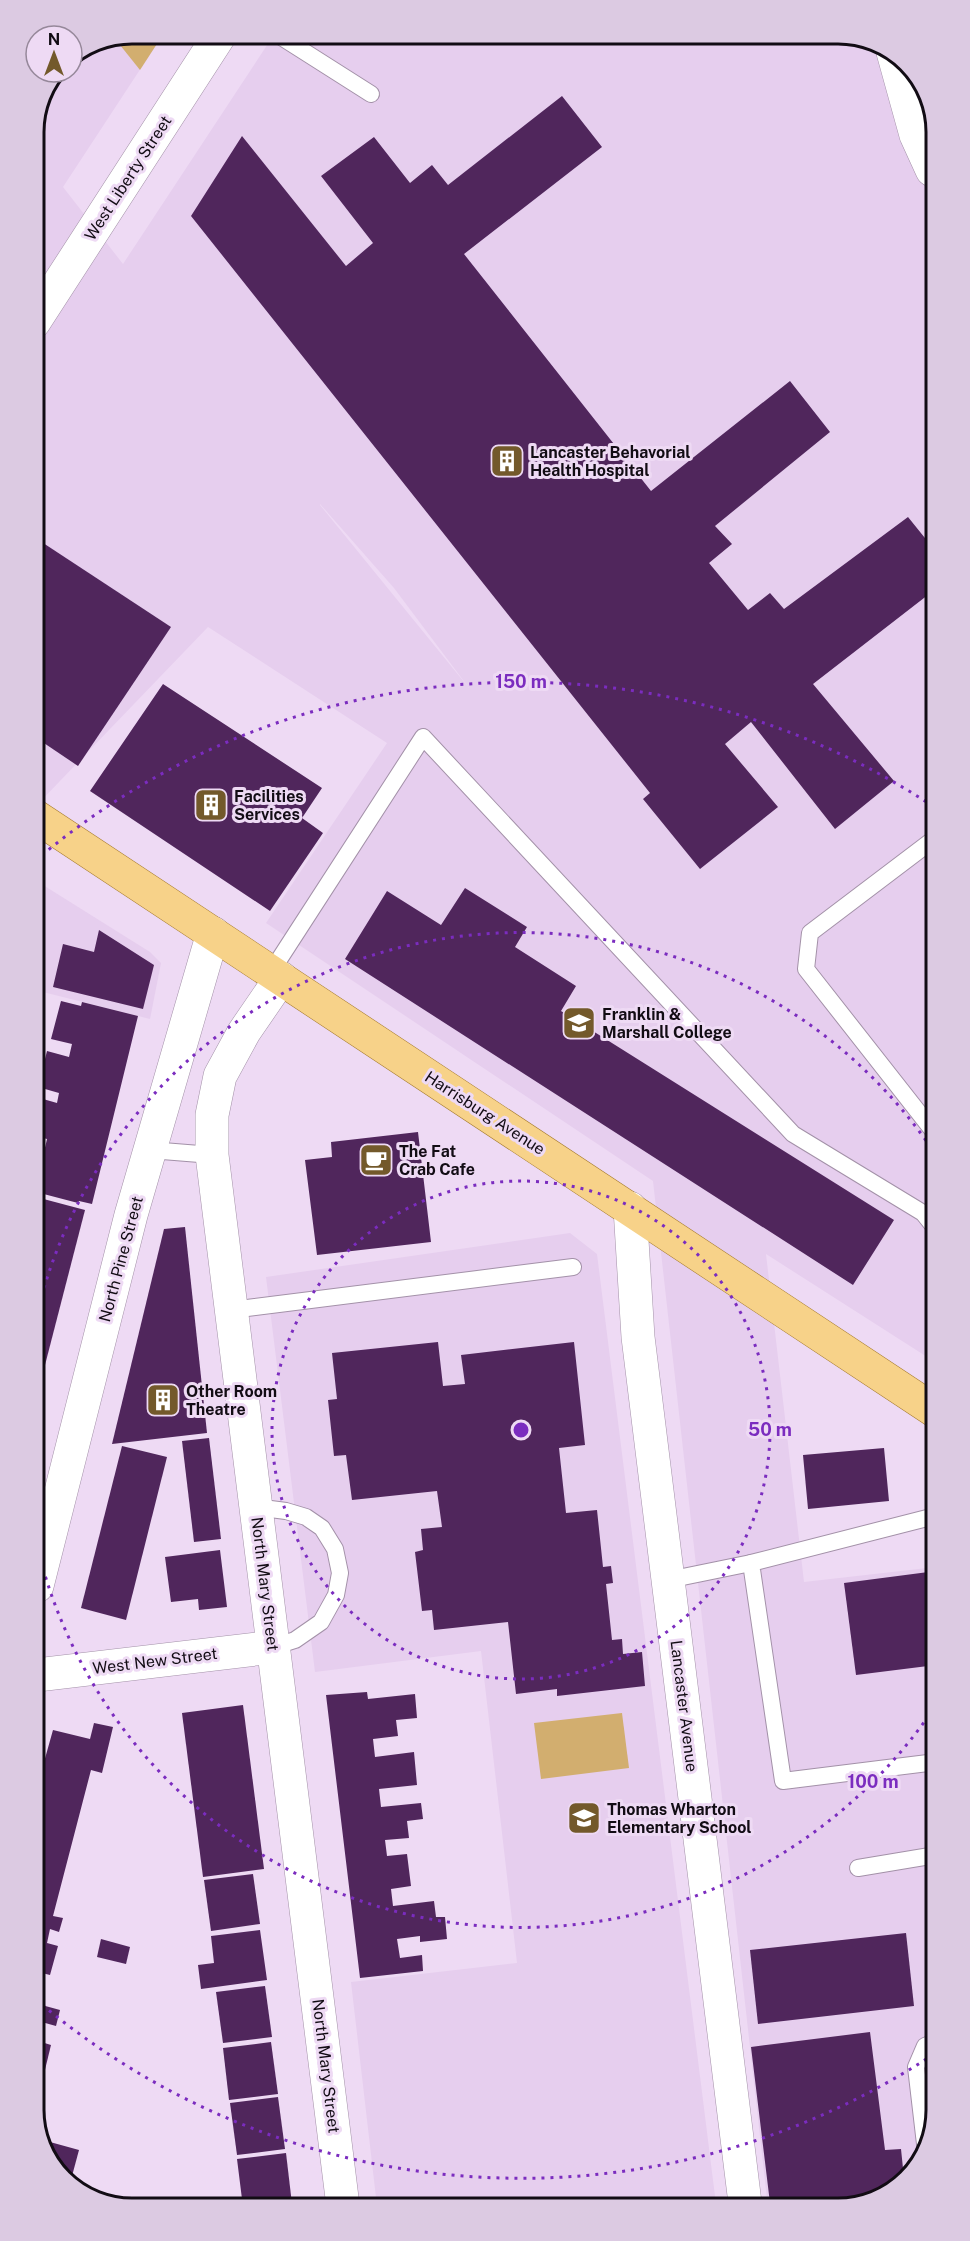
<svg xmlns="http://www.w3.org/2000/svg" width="970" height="2241" viewBox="0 0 970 2241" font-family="'Public Sans',sans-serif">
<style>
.built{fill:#e6ceee;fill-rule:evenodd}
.green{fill:#d2ae6f}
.building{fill:#50265c}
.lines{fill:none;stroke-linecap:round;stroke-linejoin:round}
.service-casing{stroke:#a391a8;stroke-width:18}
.minor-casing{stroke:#a391a8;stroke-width:34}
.secondary-casing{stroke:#a391a8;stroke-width:34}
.primary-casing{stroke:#a3792d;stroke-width:34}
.service{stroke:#fff;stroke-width:16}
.minor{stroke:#fff;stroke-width:33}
.secondary{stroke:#fff;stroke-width:33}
.primary{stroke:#f7d289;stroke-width:33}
.ring{fill:none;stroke:#7b2cbf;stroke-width:3;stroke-dasharray:3 6}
.labels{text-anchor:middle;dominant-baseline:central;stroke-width:6;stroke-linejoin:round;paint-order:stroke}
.street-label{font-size:16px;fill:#120c14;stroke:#eedaf4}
.poi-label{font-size:16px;font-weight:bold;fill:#120c14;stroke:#eedaf4;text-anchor:start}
.rim{fill:none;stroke:#120c14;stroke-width:3}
.centre{fill:#7b2cbf;stroke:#eedaf4;stroke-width:3}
.ring-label{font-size:18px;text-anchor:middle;font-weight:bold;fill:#7b2cbf;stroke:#eedaf4;stroke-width:6;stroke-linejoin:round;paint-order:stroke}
</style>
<rect width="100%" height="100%" fill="#eedaf4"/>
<g class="built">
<path d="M132,33H164L63,187L123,264L275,33H845L899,54L932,100L935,1362L766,1254L804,1582L936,1567V1906L929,1908L937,1974V2110L917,2169L870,2203L733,2204L767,2199L653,1181L266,923L387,743L208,627L35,807L33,126L58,72H72V58ZM320,504L394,588L469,688L320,505Z"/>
<polygon points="35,880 150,952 161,963 150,1019 35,990"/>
<polygon points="570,1233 597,1254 716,2204 377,2206 351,1982 517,1963 481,1651 315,1672 266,1277"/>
</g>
<g class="green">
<polygon points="132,33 164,33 140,70 116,40"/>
<polygon points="622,1713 629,1768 541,1779 534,1723"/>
</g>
<g class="building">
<polygon points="562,96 602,147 464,254 651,491 790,381 830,432 715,526 732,544 709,563 748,610 770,593 784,609 908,517 933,548 933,591 813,684 894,781 835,829 751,722 725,744 778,807 700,869 643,799 650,793 191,216 242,136 346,266 373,243 321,176 374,137 410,183 432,165 448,185"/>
<polygon points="34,537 171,627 78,766 35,737"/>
<polygon points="163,684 322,788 302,818 323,833 270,911 90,791"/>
<polygon points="465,888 527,927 515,947 576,986 561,1011 894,1220 853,1285 345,959 387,891 441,925"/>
<polygon points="99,930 154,965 143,1009 53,987 63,944 94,952"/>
<polygon points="61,1001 81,1006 82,1002 138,1016 92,1204 79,1201 78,1203 36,1192 36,1150 44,1152 47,1139 36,1136 36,1097 57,1103 59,1093 38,1087 47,1051 69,1057 72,1044 51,1039"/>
<polygon points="418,1132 431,1242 317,1255 305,1160 332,1157 331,1142"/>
<polygon points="36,1197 85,1210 37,1396 36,1395"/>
<polygon points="185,1227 207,1433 112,1444 164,1229"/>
<polygon points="438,1342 443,1386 465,1384 461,1355 574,1342 585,1445 559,1448 566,1513 597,1510 603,1567 611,1566 613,1583 606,1584 612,1640 622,1639 623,1654 642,1652 645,1686 557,1696 557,1689 516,1694 508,1622 434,1630 432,1610 422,1611 415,1552 423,1550 421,1529 442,1527 437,1491 352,1500 346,1455 334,1456 328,1400 337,1399 332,1353"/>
<polygon points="209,1438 221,1539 194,1542 182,1441"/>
<polygon points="122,1446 167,1457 126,1620 81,1608"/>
<polygon points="884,1448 889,1501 808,1509 803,1455"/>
<polygon points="220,1550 227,1607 199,1610 198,1599 171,1602 165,1557"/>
<polygon points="936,1571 936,1665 856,1675 844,1583"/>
<polygon points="367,1692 368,1699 415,1694 417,1718 396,1720 398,1736 373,1739 375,1757 414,1752 417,1785 379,1789 381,1807 421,1803 423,1819 407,1821 409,1838 385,1840 387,1856 407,1854 411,1886 391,1889 393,1906 434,1901 436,1917 445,1917 447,1939 420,1942 420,1936 397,1939 400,1958 422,1955 423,1971 360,1978 326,1695"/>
<polygon points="243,1705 264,1869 203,1877 182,1713"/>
<polygon points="94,1723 113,1727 102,1773 91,1770 53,1916 63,1918 59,1932 50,1929 47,1943 58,1946 50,1975 38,1972 37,1787 53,1730 90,1739"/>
<polygon points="253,1874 260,1924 211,1931 204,1880"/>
<polygon points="260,1930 267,1980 201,1989 198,1965 214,1963 211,1936"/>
<polygon points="906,1933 914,2006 758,2024 750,1950"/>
<polygon points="101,1939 130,1947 126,1964 97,1957"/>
<polygon points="265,1986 272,2037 223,2043 216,1992"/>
<polygon points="38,2004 60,2010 56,2026 38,2021"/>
<polygon points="870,2032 885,2150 901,2149 904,2178 870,2203 770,2203 751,2047"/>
<polygon points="38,2041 51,2045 43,2078 38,2077"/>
<polygon points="271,2042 278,2094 229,2100 223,2048"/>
<polygon points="278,2097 285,2149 237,2155 230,2103"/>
<polygon points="50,2142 79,2150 72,2176 61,2173 47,2153"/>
<polygon points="286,2153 292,2204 243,2207 237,2159"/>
</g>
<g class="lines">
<defs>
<g id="service">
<polyline points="275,33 371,94"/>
<polyline points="934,839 810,933 806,969 934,1132"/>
<polyline points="271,972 423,737 793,1134 923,1213 935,1228"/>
<polyline points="150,1150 212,1155"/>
<polyline points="231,1310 573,1267"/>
<polyline points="255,1507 286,1511 306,1517 322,1528 335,1549 340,1573 336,1595 321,1622 295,1640 273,1647"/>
<polyline points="935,1516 751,1563 783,1781 936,1762"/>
<polyline points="668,1580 751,1563"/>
<polyline points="858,1868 936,1855"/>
<polyline points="925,2144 916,2067 925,2046 937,2041"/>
</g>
<g id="minor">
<polyline points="893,52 916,135 932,170"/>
<polyline points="281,978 244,1032 220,1076 212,1115 212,1155 343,2206"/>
<polyline points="630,1208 638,1337 745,2203"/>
<polyline points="37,1586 131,1215 213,933"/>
<polyline points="37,1675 273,1647"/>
</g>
<polyline id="secondary" points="34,322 221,33"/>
<polyline id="primary" points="35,816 935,1411"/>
</defs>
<use href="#service" class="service-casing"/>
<use href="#minor" class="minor-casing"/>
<use href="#secondary" class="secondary-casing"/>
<use href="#primary" class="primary-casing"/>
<use href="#service" class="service"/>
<use href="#minor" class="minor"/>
<use href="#secondary" class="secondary"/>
<use href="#primary" class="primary"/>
</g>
<g class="ring">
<circle cx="521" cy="1430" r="249"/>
<path d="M934 1708A498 498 0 0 1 38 1550M37 1314A498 498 0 0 1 934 1152"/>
<path d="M934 2054A748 748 0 0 1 40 2003M35 861A748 748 0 0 1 928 803"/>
</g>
<defs>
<symbol id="building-square" viewBox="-11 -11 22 22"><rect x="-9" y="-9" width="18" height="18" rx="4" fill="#73592b" stroke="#eedaf4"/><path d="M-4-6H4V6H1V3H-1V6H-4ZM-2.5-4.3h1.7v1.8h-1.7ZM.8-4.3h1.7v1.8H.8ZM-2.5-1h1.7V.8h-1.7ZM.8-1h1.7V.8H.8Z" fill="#fff"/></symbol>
<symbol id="university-square" viewBox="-11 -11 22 22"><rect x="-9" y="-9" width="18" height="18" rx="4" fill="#73592b" stroke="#eedaf4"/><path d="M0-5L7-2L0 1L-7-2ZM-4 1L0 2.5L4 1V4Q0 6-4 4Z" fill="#fff"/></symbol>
<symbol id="cafe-square" viewBox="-11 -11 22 22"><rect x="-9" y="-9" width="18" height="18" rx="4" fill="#73592b" stroke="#eedaf4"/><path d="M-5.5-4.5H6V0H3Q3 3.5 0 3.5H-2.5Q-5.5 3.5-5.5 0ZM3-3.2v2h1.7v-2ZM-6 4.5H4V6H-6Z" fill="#fff"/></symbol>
<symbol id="school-square" viewBox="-11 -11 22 22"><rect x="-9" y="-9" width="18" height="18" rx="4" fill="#73592b" stroke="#eedaf4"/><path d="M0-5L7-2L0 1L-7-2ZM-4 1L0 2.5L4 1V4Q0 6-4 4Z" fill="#fff"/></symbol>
</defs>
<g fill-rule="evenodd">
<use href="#building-square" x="488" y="442" width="38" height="38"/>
<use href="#building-square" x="192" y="786" width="38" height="38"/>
<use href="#university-square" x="560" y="1004" width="38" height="38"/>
<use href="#cafe-square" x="357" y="1141" width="38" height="38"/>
<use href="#building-square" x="144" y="1381" width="38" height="38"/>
<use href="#school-square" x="565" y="1799" width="38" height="38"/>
</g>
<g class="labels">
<g class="street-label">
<text transform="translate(128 178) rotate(-57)">West Liberty Street</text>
<text transform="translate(485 1113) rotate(33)">Harrisburg Avenue</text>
<text transform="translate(121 1259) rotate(-75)">North Pine Street</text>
<text transform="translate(265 1584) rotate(83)">North Mary Street</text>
<text transform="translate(155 1661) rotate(-7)">West New Street</text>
<text transform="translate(684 1706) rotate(83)">Lancaster Avenue</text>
<text transform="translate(326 2066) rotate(83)">North Mary Street</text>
</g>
<g class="poi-label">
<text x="530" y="452">Lancaster Behavorial<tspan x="530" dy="18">Health Hospital</tspan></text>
<text x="234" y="796">Facilities<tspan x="234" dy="18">Services</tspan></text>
<text x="602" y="1014">Franklin &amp;<tspan x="602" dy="18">Marshall College</tspan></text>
<text x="399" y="1151">The Fat<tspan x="399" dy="18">Crab Cafe</tspan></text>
<text x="186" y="1391">Other Room<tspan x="186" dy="18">Theatre</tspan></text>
<text x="607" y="1809">Thomas Wharton<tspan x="607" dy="18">Elementary School</tspan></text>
</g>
</g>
<path d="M0 0H970V2241H0ZM132 44H838A88 88 0 0 1 926 132V2110A88 88 0 0 1 838 2198H132A88 88 0 0 1 44 2110V132A88 88 0 0 1 132 44Z" fill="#dccae2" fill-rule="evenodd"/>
<path class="rim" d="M132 44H838A88 88 0 0 1 926 132V2110A88 88 0 0 1 838 2198H132A88 88 0 0 1 44 2110V132A88 88 0 0 1 132 44Z"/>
<circle cx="521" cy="1430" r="9" class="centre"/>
<g class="ring-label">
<text x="521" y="688">150 m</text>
<text x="770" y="1436">50 m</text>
<text x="873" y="1788">100 m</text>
</g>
<g transform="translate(54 54)"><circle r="28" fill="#eedaf4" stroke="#96889a" stroke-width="1.5"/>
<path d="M0-4.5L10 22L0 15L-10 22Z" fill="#73592b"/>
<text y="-9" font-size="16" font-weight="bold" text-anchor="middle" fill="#120c14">N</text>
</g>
</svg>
